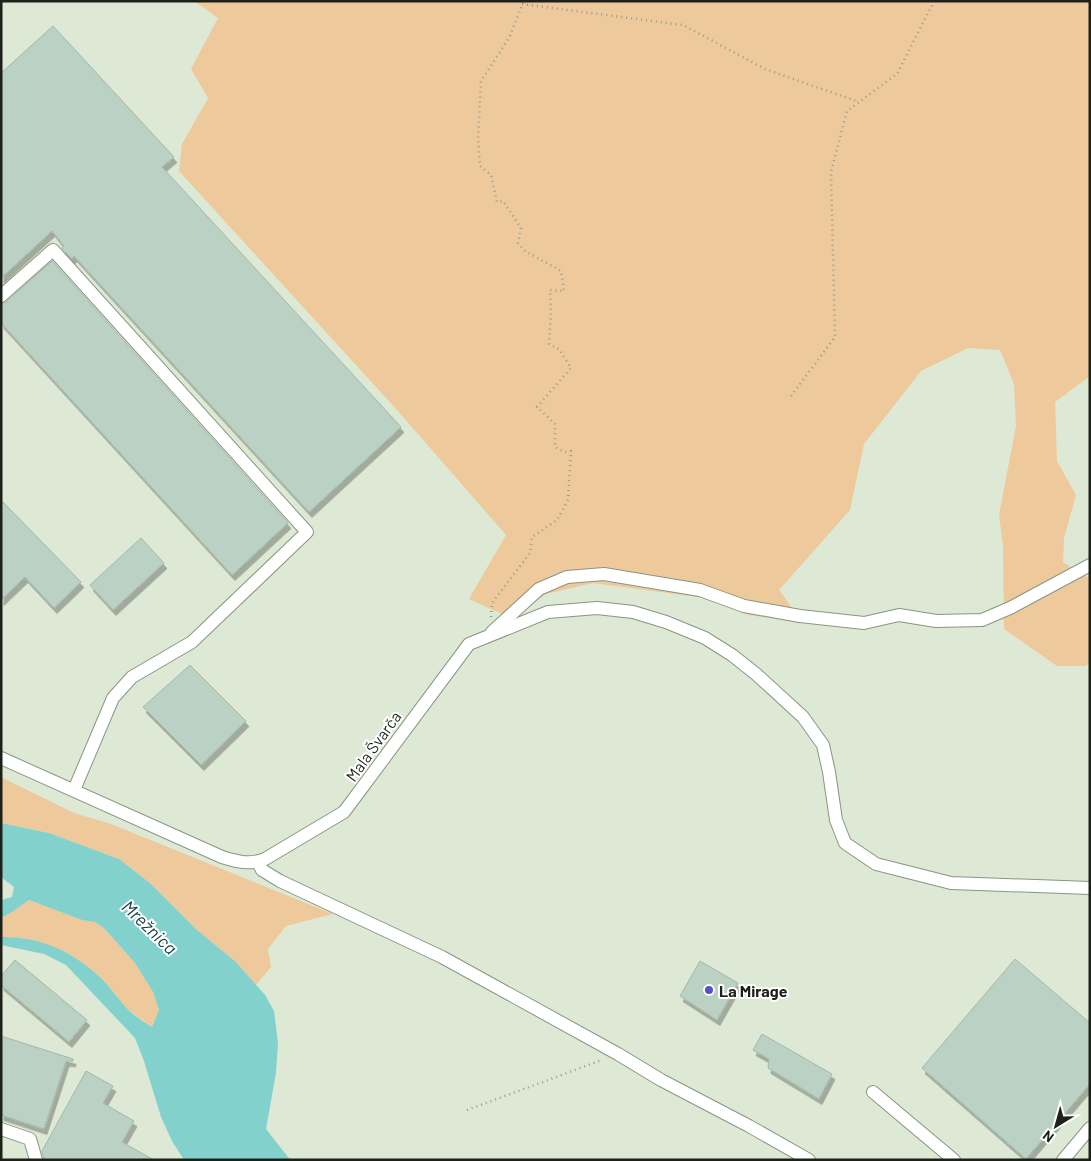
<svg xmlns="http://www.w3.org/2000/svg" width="1091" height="1161" viewBox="0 0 1091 1161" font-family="Barlow,sans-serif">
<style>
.green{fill:#eec99c}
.water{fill:#82d1cd}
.building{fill:#bad1c4;stroke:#a2b8ac;filter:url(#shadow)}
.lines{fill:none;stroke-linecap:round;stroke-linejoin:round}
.minor-casing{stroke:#8a9582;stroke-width:14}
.path{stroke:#959e8e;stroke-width:2.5;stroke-dasharray:1 4;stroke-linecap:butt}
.minor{stroke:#fff;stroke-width:12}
.poi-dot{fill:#5950c8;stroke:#fff;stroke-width:2}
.labels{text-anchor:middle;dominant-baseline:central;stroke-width:4;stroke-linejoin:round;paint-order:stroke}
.street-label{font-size:16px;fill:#1d211a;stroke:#fff}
.poi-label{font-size:16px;font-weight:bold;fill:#1d211a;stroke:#fff;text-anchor:start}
.water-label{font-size:18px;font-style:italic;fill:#1b4140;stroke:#fff}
</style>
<defs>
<filter id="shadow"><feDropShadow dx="3" dy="5.5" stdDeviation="0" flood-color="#0004"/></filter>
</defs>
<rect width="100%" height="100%" fill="#dde9d4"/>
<g class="green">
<polygon points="194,1 1090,1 1090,376 1055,402 1057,461 1076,495 1064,538 1063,562 1090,579 1090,662 1086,666 1057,666 1004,629 1003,546 999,515 1016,426 1014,384 1000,350 968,348 921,371 864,444 850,510 779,590 803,623 749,615 705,598 593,583 546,594 513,619 469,599 506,535 397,410 179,171 182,144 208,98 191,69 218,18"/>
<polygon points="1,777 74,813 111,824 333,914 286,926 268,949 271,967 256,985 236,962 197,930 151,884 119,859 49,833 1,823"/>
<path d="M29,900L82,920L95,922L104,928L135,963L153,992L159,1010L152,1027C143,1020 133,1014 124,1006C116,998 110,987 102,979C74,952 41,936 1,937V918L12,912Z"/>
</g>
<path class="water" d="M1,823L49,833L119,859L151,884L197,930L236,962L265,995L274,1011L278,1042L276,1073L266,1129L288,1157L292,1160H184L172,1141L161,1117L144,1061L135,1038L66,965L44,954L1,945V937C41,936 74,952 102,979C109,986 115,995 122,1003C129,1012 142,1021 152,1027L159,1010L153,992L135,963L104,928L95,922L82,920L29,900L12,912L1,918V900L12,897L14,887L1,877Z"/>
<g class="building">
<polygon points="53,26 174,157 162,167 401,427 309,512 74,256 72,259 62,248 64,246 52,231 1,278 1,73"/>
<polygon points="52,261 288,523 232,575 1,323 1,304 6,302"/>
<polygon points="1,500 81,582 54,608 25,577 1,600"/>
<polygon points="141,538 164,563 113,610 90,585"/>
<polygon points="190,665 246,721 201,765 143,707"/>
<polygon points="1015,959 1090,1023 1090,1084 1026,1159 922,1068"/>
<polygon points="15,960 87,1020 69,1042 1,985 1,976"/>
<polygon points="700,961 738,983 717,1020 680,996"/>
<polygon points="762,1034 832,1074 819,1099 768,1068 769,1059 753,1050"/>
<polygon points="1,1036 73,1059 73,1061 66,1061 44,1129 1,1115"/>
<polygon points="86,1071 113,1086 103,1103 134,1121 122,1142 154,1160 44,1160 42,1151"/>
</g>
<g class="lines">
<defs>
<g id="minor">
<polyline points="1,296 53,250 307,532 192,642 132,677 113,698 74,790"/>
<polyline points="492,632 539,589 567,577 604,574 700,590 744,606 800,616 864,623 899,615 936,621 982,620 1010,608 1090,565"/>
<path d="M1,758L222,857C238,862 250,865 265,859L344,812L469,644L548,612L597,608L633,612L666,622L705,638L732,655L756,674L803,717L823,745L829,772L836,820L845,843L876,864L951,883L1090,888"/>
<polyline points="258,862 262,870 280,881 442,957 618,1054 661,1080 749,1126 809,1160"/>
<polyline points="873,1092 954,1160"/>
<polyline points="1,1129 30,1139 36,1160"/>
<polyline points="1063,1160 1090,1128"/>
</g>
</defs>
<use href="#minor" class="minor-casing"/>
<g class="path">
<polyline points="522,4 683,25 765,69 859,102"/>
<polyline points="791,396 835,337 831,172 847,111 897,74 934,1"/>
<polyline points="491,617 492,603 530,553 532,537 557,520 568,500 571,451 565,452 555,447 555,424 537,407 571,368 559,349 549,344 551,312 550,290 564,291 561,271 525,251 518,243 521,228 503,201 497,202 491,175 480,166 478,138 481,81 509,38 524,1"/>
<polyline points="467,1110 602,1060"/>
</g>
<use href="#minor" class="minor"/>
</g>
<circle class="poi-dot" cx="709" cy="990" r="5"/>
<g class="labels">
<g class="street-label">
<text transform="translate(373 746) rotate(-54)">Mala Švarča</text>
</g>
<g class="poi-label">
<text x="719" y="990">La Mirage</text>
</g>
<g class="water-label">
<text transform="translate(150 927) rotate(44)">Mrežnica</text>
</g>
</g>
<rect width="1091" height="1161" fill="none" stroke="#1d211a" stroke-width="5"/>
<g transform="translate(1056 1126) rotate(217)" stroke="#ffffff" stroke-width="4" paint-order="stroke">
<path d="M0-4L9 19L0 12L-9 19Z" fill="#1d211a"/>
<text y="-8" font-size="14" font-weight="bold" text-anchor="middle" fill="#1d211a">N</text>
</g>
</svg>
